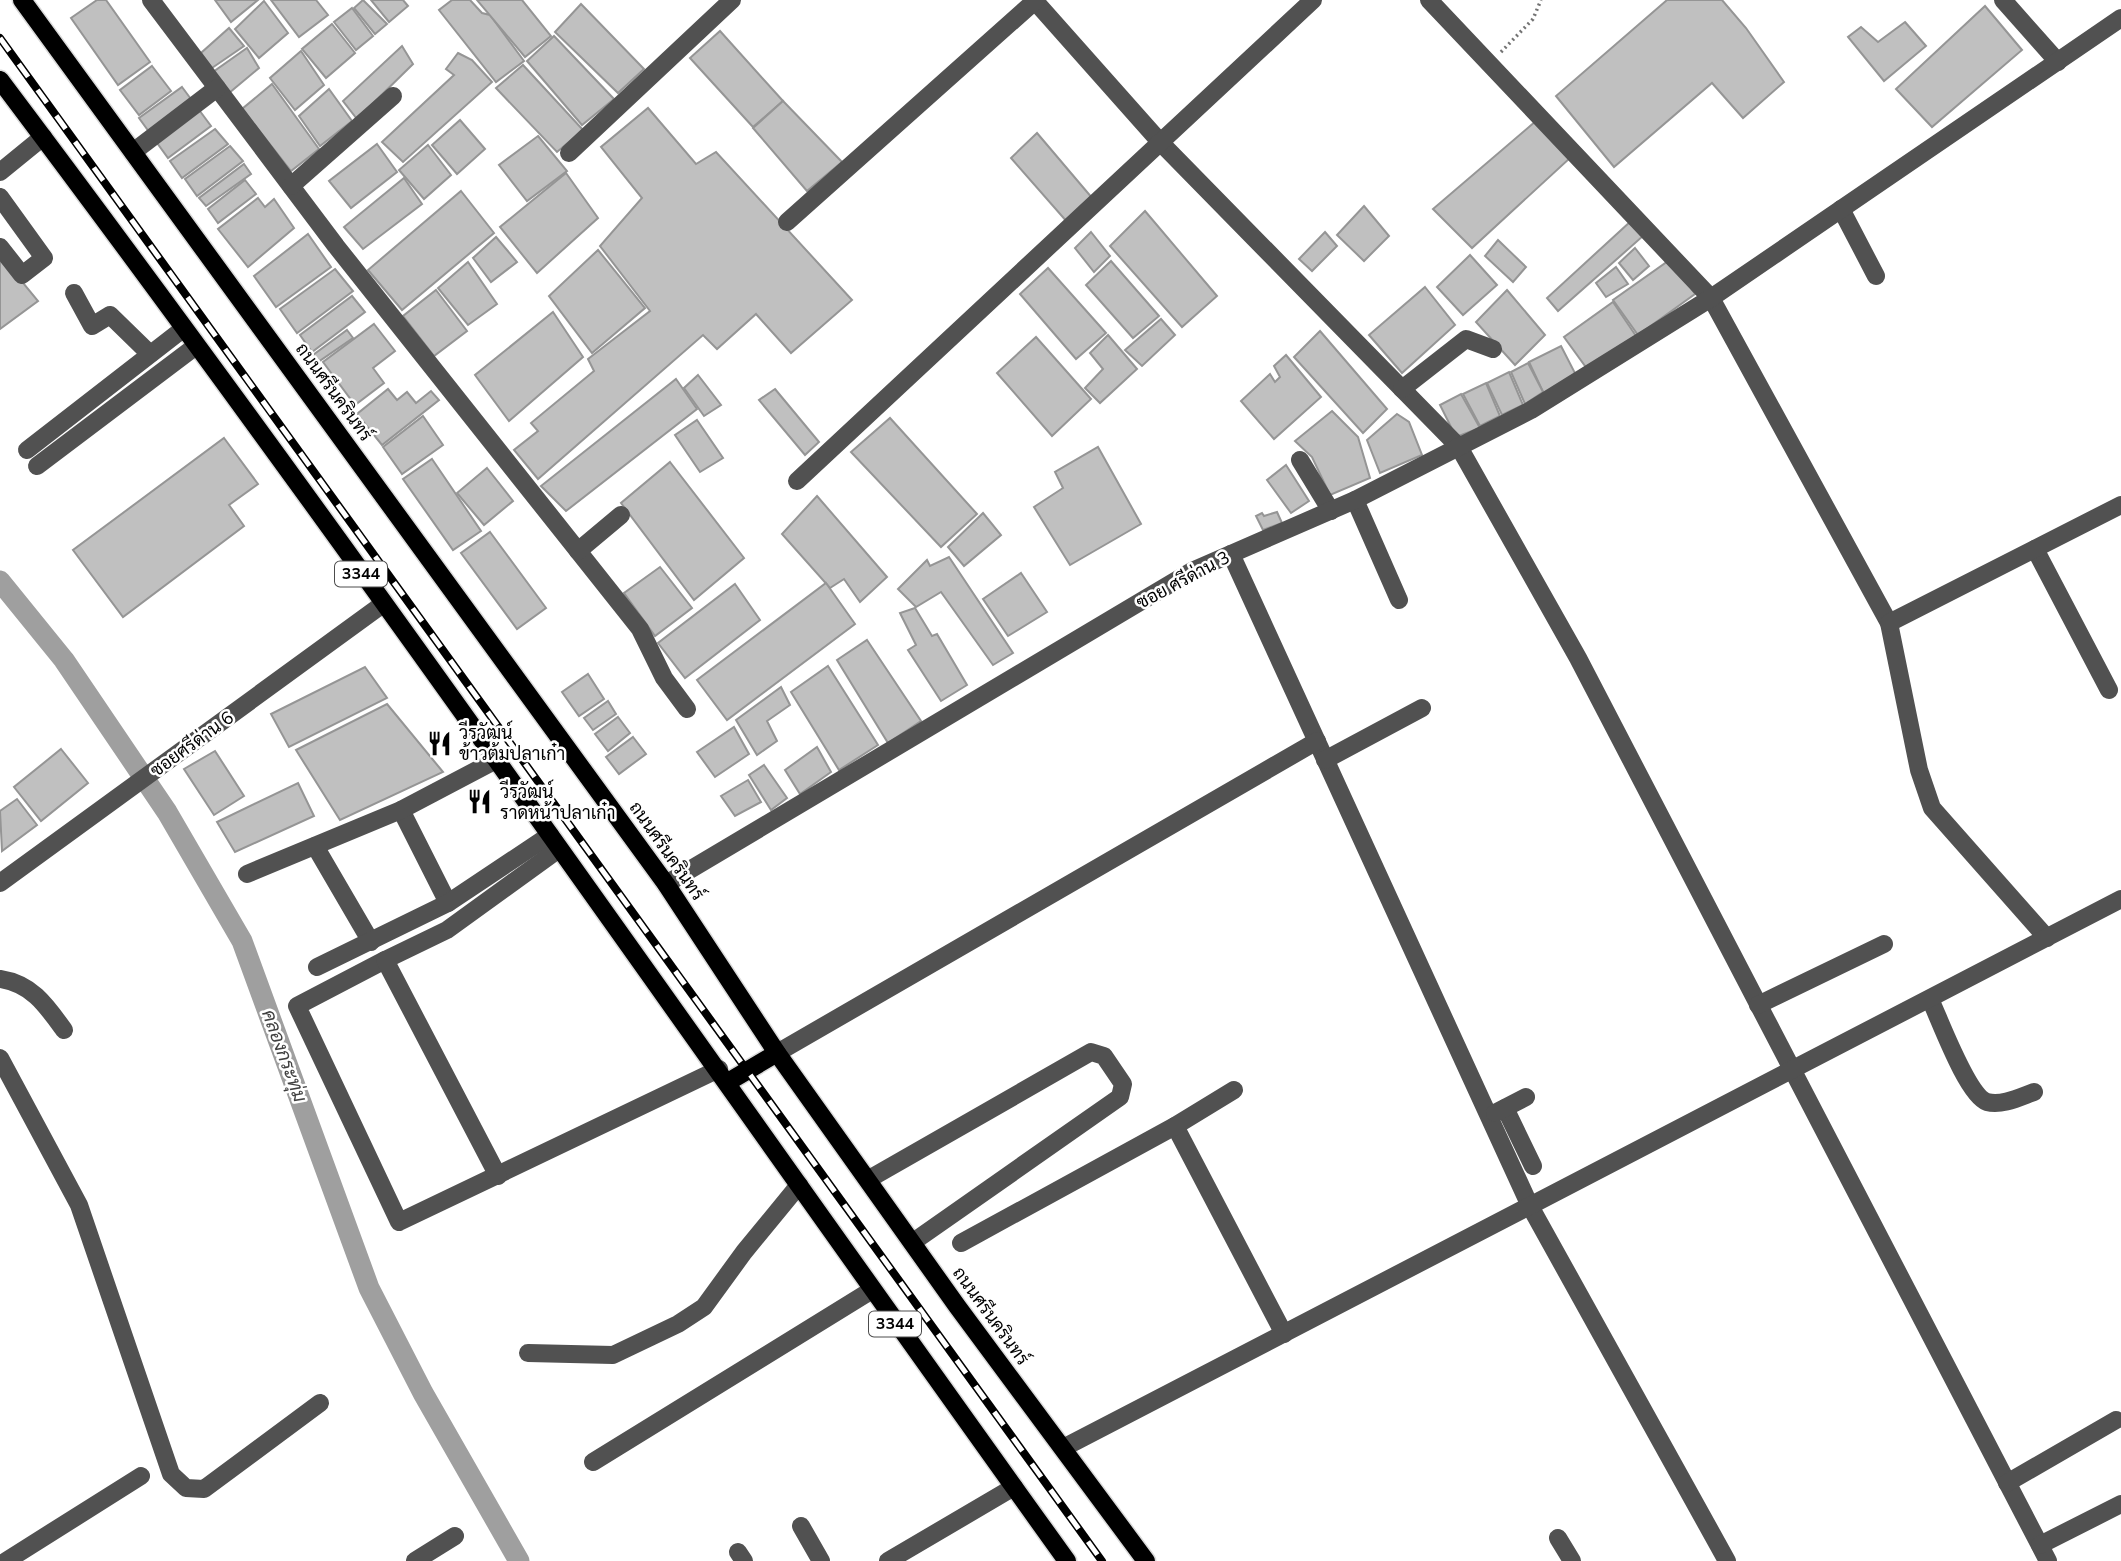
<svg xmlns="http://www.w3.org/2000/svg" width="2121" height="1561" viewBox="0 0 2121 1561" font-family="'Nunito Sans',Sarabun,sans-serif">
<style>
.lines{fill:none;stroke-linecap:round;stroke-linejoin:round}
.canal{stroke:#9f9f9f;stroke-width:21}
.building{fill:#c0c0c0;stroke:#959595;stroke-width:2}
.major-casing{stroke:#dbdbdb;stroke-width:21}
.path{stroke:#737373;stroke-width:3.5;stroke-dasharray:2 3.5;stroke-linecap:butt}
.minor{stroke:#515151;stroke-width:18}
.major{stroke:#000;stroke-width:18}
.rail-casing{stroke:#000;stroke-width:8}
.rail{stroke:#fff;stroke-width:5;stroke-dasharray:16;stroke-linecap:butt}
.labels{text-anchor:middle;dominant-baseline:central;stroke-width:5;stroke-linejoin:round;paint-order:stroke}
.shield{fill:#fff;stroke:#4c4c4c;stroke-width:2}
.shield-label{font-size:16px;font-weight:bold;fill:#000}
.street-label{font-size:18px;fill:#000;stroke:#fff}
.poi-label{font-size:18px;fill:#000;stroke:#fff;text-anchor:start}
.water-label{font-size:19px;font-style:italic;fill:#404040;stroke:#fff}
</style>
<rect width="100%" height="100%" fill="#fff"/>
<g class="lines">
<polyline class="canal" points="0,581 64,660 167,812 242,941 369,1288 423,1393 519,1561"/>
</g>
<g class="building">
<polygon points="97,0 106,0 150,62 118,85 71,18"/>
<polygon points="215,0 258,0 231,22"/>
<polygon points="271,0 316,0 328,15 299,37"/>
<polygon points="363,0 387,24 375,34 354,8"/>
<polygon points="371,0 403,0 408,6 389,22"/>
<polygon points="452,0 470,0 482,13 490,15 524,61 496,82 439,10"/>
<polygon points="477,0 522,0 551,36 525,57"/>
<polygon points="1667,0 1722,0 1746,28 1784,82 1743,118 1712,83 1614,167 1556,96"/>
<polygon points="264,1 288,33 259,58 235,29"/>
<polygon points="581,4 644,69 618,93 555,32"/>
<polygon points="1985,6 2022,50 1932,127 1896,89"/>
<polygon points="352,8 373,36 356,50 334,22"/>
<polygon points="1905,22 1926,46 1884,81 1848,37 1861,27 1878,42"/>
<polygon points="332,24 355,53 326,78 302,49"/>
<polygon points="229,28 244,46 212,68 201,53"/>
<polygon points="720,31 783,101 753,127 690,58"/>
<polygon points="554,36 614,99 582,125 527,61"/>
<polygon points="402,46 413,64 357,119 343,101"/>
<polygon points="247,48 259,68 229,93 213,72"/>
<polygon points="301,51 324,85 295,110 270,78"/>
<polygon points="458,53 472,60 492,82 403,162 382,142 454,75 446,69"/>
<polygon points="523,65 583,130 557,152 496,88"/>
<polygon points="152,66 171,91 139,115 120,90"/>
<polygon points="272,84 319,149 291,171 242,109"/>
<polygon points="182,87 211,126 168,158 139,118"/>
<polygon points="329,89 352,121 320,146 299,116"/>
<polygon points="783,101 842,162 807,191 753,128"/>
<polygon points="648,108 696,164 716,152 852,300 791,353 756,314 717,349 703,335 538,479 514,450 538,431 531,423 594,371 588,359 650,311 600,246 642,198 601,147"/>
<polygon points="460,120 485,149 457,174 432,145"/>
<polygon points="1536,121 1570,158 1472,248 1433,209"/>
<polygon points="215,129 228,144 182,178 170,161"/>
<polygon points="1037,133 1093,199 1068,223 1011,158"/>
<polygon points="538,136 567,171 527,201 499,165"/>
<polygon points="377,144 397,172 351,208 329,181"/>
<polygon points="428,145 451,175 424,199 399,170"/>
<polygon points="230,146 243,161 197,196 185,179"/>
<polygon points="244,164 251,174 206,206 199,198"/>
<polygon points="566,173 598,218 537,273 500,227"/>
<polygon points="404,178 422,204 363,249 344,227"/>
<polygon points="245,180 256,194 218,223 208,209"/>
<polygon points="461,191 494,233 402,310 368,270"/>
<polygon points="258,198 265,207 274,199 294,228 248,267 218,229"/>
<polygon points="1364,206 1389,236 1364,261 1337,235"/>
<polygon points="1145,211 1217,296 1182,327 1110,246"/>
<polygon points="1631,221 1643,236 1558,311 1547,298"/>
<polygon points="1091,232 1110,256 1094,272 1075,248"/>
<polygon points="1325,232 1337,246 1312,271 1299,259"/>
<polygon points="308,234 331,267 276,307 254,276"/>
<polygon points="496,237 517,262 491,282 473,258"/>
<polygon points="1498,240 1526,267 1513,282 1485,256"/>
<polygon points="1635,248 1649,266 1633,280 1619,263"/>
<polygon points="598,250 645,308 592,353 549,296"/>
<polygon points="0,255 38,301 0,329"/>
<polygon points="1470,255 1497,285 1463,315 1437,287"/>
<polygon points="1671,259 1695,294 1638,335 1613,300"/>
<polygon points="1111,261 1159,316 1133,338 1086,285"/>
<polygon points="468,262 497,304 468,325 438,288"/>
<polygon points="1616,267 1628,284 1606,297 1596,283"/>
<polygon points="1048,268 1106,333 1076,359 1020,294"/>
<polygon points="335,269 353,291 297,333 280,309"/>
<polygon points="1425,287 1455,325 1402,373 1369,335"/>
<polygon points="436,290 467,331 434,356 403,316"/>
<polygon points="1507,290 1545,335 1515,365 1476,322"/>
<polygon points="352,296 365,312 312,352 300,335"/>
<polygon points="1613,302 1636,336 1588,370 1564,337"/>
<polygon points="553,312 583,357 509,421 475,375"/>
<polygon points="1161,319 1175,335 1142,366 1125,350"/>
<polygon points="374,324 395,351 373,368 384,383 355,405 323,362"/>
<polygon points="347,330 353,338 318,362 313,355"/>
<polygon points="1320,331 1387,409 1363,433 1294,357"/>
<polygon points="1108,335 1137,369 1100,403 1085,388 1103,369 1090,353"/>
<polygon points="1036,337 1091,399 1052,436 997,373"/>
<polygon points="1561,346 1578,379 1545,396 1529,362"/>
<polygon points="1286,355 1321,397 1274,439 1241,401 1270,374 1275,382 1280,377 1274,366"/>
<polygon points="1528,363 1543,392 1525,404 1511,372"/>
<polygon points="1509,372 1523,405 1502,415 1487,383"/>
<polygon points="698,375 721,405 704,416 684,388"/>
<polygon points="676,379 697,409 566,511 541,486"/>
<polygon points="1486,383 1500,416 1480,426 1463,394"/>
<polygon points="388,389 397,400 407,392 416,403 431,391 439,400 382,445 357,414"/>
<polygon points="775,389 819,442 805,455 759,400"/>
<polygon points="1461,394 1480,428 1456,437 1440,405"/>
<polygon points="1332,411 1358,437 1370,478 1330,495 1312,457 1295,441"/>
<polygon points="1397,414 1409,422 1422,455 1380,473 1367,440"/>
<polygon points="423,416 443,445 402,474 383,447"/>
<polygon points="890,418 977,514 941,547 851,452"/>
<polygon points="697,420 723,458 700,472 675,435"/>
<polygon points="224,438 258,484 229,505 244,526 123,617 73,550"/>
<polygon points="1098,447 1141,524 1070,565 1034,507 1063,488 1055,472"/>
<polygon points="432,459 481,531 453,550 403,479"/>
<polygon points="670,462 744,558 694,600 621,503"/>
<polygon points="1286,465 1309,501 1291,513 1267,480"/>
<polygon points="487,468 513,501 484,525 457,493"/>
<polygon points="817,496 887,577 860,602 844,579 830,588 782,534"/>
<polygon points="1277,512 1282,523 1263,530 1256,516 1262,513 1264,516"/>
<polygon points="983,513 1001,535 964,566 948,547"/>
<polygon points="490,532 546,608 517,629 461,553"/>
<polygon points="949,557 1013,653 993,665 941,592 916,607 898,589 927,560 930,566"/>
<polygon points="660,567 692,608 655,636 624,593"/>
<polygon points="1021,573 1047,612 1008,636 983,599"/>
<polygon points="826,583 855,624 727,720 697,680"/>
<polygon points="735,584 760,620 685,678 658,643"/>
<polygon points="915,608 932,636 937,634 967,685 941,701 908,650 916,645 900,613"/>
<polygon points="867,640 921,721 888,743 837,660"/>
<polygon points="828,666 878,745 839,770 791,692"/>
<polygon points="365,667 387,698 289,747 271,714"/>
<polygon points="588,674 604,699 579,716 562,692"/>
<polygon points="781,687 790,705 767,721 777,741 757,755 736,720"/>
<polygon points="608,701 616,714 593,730 584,718"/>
<polygon points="387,704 443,772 340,820 296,750"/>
<polygon points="618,717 630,733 608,751 595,734"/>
<polygon points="734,727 749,754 715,777 697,752"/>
<polygon points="633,737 646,754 619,774 606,757"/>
<polygon points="817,747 831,772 800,794 785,770"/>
<polygon points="61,749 88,783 41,821 14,787"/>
<polygon points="215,751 244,796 214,815 184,769"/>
<polygon points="764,765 787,798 771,810 749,775"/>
<polygon points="748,780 761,802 735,816 721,796"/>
<polygon points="298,783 314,816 235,852 217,822"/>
<polygon points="17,799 37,825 2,851 0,811"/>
</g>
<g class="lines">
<defs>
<g id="major">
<polyline points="22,0 666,884 777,1053 957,1306 1146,1561"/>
<path d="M0,80C366,566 712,1067 1067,1561"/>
<polyline points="728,1082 777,1053"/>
</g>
</defs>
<use href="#major" class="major-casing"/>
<polyline class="path" points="1501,52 1533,19 1541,0"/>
<g class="minor">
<polyline points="151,0 336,246 640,629 664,678 687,709"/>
<polyline points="1034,0 1161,143 1459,447 1578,658 2048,1561"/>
<polyline points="1429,0 1711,298 1889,623 1919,770 1932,808 2047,938"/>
<polyline points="2003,0 2058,62"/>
<polyline points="133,152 217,88"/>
<polyline points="569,153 732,0"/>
<polyline points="0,172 43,137"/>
<polyline points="291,186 393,96"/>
<polyline points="0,197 44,258 22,275 0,247"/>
<polyline points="1841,209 1876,276"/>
<polyline points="787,222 1036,0"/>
<polyline points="74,293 92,326 110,315 150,354"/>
<polyline points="1402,389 1466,339 1493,349"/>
<polyline points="27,450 183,329"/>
<polyline points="1300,460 1331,511"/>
<polyline points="37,466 196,346"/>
<polyline points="797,481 1313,0"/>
<polyline points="1355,500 1399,600"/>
<polyline points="2035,549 2109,690"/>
<polyline points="578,551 621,515"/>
<polyline points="1231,554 1530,1206 1727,1561"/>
<polyline points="1889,623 2121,505"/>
<polyline points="1325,760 1422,708"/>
<polyline points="401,810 448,903"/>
<polyline points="315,846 371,942"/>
<polyline points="247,874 401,810 496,760"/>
<polyline points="0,883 383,604"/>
<polyline points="666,884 1192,571 1355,500 1531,410 1711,298 2121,18"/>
<polyline points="385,960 297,1006 399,1222 719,1069"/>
<polyline points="317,967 448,903 550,835"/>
<path d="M0,979C32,984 46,1005 64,1030"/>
<path d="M1930,999C1940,1020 1967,1095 1987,1102C2002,1106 2020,1097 2034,1092"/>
<polyline points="1758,1005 1884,944"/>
<polyline points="777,1053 1317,741"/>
<polyline points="0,1058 79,1205 171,1474 186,1488 204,1489 320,1403"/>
<polyline points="1505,1108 1533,1166"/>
<polyline points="1495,1113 1526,1097"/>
<polyline points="1175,1126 1284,1334"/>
<polyline points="498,1176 385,960 447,930 559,849"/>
<polyline points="869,1179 1091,1052 1104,1056 1123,1084 1120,1097 913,1242"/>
<polyline points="961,1243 1175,1126 1234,1090"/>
<polyline points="528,1353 613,1355 678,1324 704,1307 744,1252 799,1185"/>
<polyline points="1063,1448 2121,899"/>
<polyline points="593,1462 872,1290"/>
<polyline points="2007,1483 2116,1420"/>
<polyline points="801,1526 821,1561"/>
<polyline points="1558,1538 1572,1561"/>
<polyline points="2040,1545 2121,1504"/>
<polyline points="738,1552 744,1561"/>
<polyline points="6,1561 141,1476"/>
<polyline points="415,1561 455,1536"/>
<polyline points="888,1561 1014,1487"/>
</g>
<use href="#major" class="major"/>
<defs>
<polyline id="rail" points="0,38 1102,1561"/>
</defs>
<use href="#rail" class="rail-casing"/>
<use href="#rail" class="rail"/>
</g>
<defs>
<symbol id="restaurant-bare" viewBox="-9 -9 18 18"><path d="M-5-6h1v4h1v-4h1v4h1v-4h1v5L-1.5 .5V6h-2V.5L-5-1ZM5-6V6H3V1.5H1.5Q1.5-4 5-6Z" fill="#000" stroke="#fff" stroke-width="2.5" paint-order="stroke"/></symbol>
</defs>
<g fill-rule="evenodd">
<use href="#restaurant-bare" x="422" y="726" width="35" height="35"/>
<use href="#restaurant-bare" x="462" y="784" width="35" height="35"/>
</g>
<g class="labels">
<g class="shield">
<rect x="335" y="561.5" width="52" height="25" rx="5"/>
<rect x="869" y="1311.5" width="52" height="25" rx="5"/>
</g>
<g class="shield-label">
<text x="361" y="574">3344</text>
<text x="895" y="1324">3344</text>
</g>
<g class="street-label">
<text transform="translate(334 392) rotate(54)">ถนนศรีนครินทร์</text>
<text transform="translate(1183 580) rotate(-28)">ซอย ศรีด่าน 3</text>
<text transform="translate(192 744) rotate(-36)">ซอยศรีด่าน 6</text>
<text transform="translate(667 851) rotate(55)">ถนนศรีนครินทร์</text>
<text transform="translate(991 1316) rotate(54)">ถนนศรีนครินทร์</text>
</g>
<g class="poi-label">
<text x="459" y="733">วีรวัฒน์<tspan x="459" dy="21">ข้าวต้มปลาเก๋า</tspan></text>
<text x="500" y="792">วีรวัฒน์<tspan x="500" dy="21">ราดหน้าปลาเก๋า</tspan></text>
</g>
<g class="water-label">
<text transform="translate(284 1056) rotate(70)">คลองกระทุ่ม</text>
</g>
</g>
</svg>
